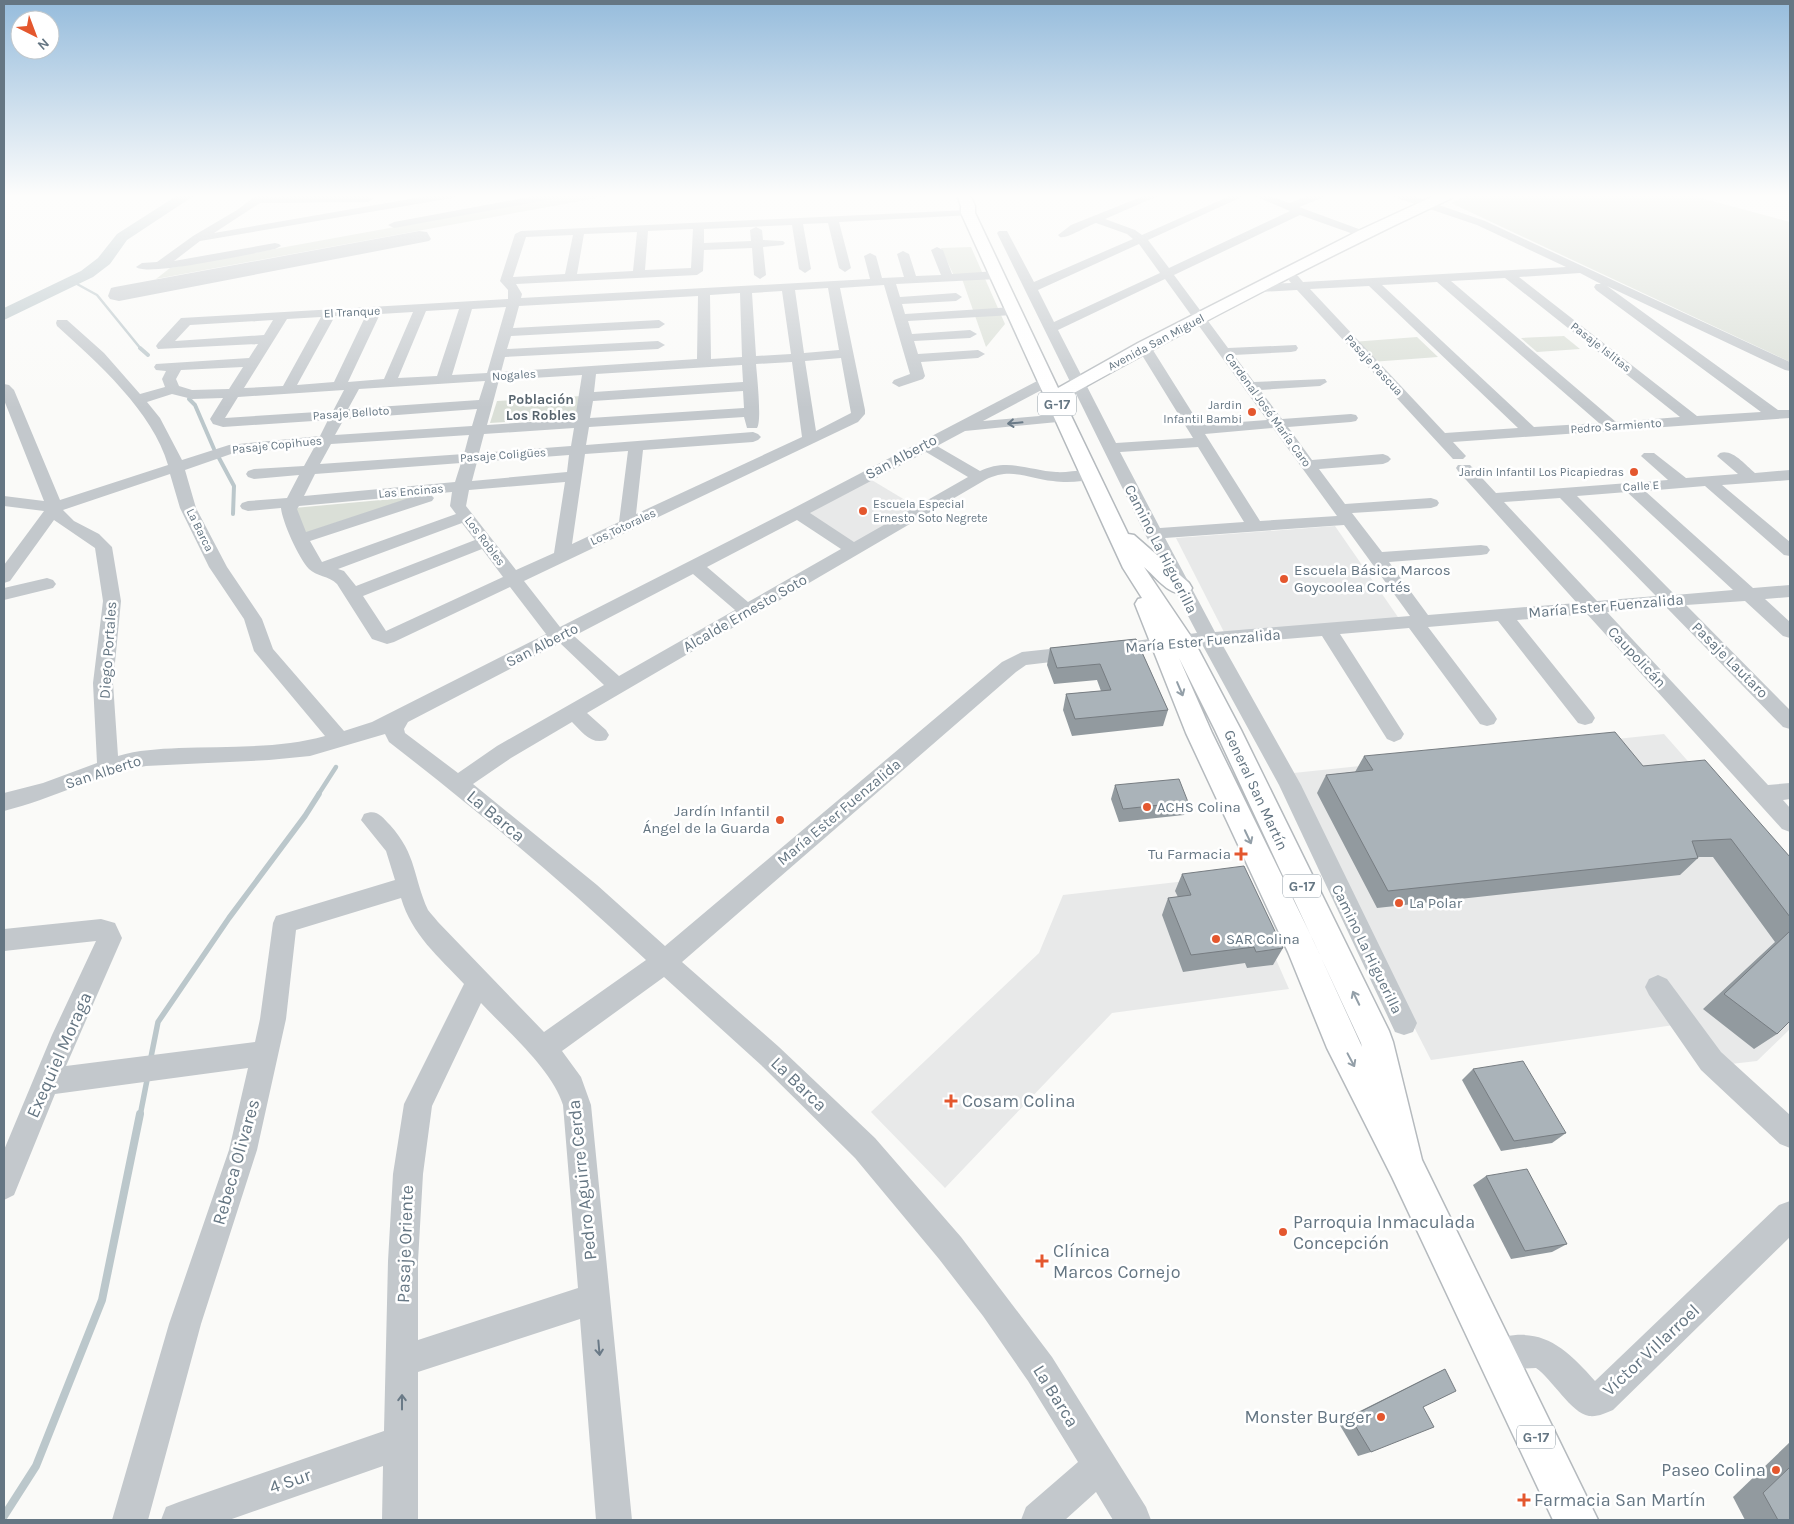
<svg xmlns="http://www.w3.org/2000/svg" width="1794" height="1524" viewBox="0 0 1794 1524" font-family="Karla,sans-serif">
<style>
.built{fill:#e8e9e9}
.green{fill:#dadfd7}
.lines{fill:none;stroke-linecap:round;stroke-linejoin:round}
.stream-far4{stroke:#bbc7cb;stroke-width:2.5}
.stream-far3{stroke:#bbc7cb;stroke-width:4}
.stream-far2{stroke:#bbc7cb;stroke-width:4.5}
.stream-far1{stroke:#bbc7cb;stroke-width:5.5}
.stream{stroke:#bbc7cb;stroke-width:8}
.river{fill:#bbc7cb;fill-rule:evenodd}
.major-casing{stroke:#b5babe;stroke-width:3}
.minor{fill:#c3c8cc;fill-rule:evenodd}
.major{fill:#fff;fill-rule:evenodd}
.wall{fill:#929a9f}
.building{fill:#aab3b9;stroke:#777d82}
.oneway{stroke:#6a7a87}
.oneway2{stroke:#939fa8}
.poi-dot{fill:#e4572e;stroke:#fff;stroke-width:2}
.labels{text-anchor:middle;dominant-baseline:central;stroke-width:5;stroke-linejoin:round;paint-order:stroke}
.far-street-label{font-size:12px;fill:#657683;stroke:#fff}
.far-poi-label{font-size:12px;fill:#657683;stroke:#fff;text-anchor:end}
.far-neighbourhood-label{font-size:14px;font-weight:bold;fill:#57646e;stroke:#fff}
.shield{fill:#fff;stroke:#939fa8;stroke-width:1}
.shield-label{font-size:14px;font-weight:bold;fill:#657683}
.street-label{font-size:15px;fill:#657683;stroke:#fff}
.poi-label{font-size:15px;fill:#657683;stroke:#fff;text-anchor:start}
.near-street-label{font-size:18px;fill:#657683;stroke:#fff}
.near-poi-label{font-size:18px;fill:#657683;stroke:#fff;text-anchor:start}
</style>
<rect width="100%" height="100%" fill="#fafaf8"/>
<g class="built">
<polygon points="870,479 920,509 854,546 805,513"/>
<polygon points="1335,526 1400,620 1225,634 1176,538"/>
<polygon points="1664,734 1790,877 1790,1029 1757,1061 1705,1067 1681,1024 1431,1060 1284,774"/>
<polygon points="1239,875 1289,989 1112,1013 945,1188 871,1112 1039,953 1063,895"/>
</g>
<g class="green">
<polygon points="570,195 613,195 156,279 170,268"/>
<polygon points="1469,195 1690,195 1790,222 1790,362 1451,203"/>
<polygon points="971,247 1005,324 986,347 961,276 954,276 941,248"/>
<polygon points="1564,336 1580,349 1537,352 1521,338"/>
<polygon points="1417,337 1438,357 1371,362 1352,342"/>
<polygon points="582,396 578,418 490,423 497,401"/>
<polygon points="414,497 305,533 294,508"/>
</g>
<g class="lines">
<polyline class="stream-far4" points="78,279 77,284 97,295 141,349"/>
<g class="stream-far3">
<polyline points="140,348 148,355"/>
<polyline points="189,399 195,405 214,449"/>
<polyline points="219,458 234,486 233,514"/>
</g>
<polyline class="stream-far2" points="318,795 336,767"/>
<g class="stream-far1">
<polyline points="151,1057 158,1022 229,918 305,816 319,794"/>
<polyline points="140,1116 147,1080"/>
</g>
<polyline class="stream" points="4,1516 36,1466 102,1300 140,1114"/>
<polygon class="river" points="178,195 195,195 127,240 110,264 93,277 4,320 4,308 81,271 98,258 117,234"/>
<defs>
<path id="major" d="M957,195H970L975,206V213L1058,388L1138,343L1358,231L1436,195H1453L1452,198C1320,260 1190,328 1063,399L1128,534L1134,535L1189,583L1192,588L1189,593C1170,598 1157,578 1144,567L1194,641L1241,730L1389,1031L1393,1042L1422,1160L1598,1520H1553L1392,1177L1327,1048L1288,952L1186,733L1135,604L1138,599L1142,598L1123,568L1105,529L961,213V206ZM1179,658L1215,730L1361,1043L1362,1047L1314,942L1212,733Z"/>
</defs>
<use href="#major" class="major-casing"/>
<g class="minor">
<path d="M257,195H269L268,197L368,196L373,199L368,202L260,203L214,233L433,195H457L452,198L200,241L174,261L275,243L279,244L281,246L275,249C255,253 146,277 136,267L142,263L157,262L193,236L237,210Z"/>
<polygon points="540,195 563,195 558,198 394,228 388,225 394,222"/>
<path d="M1146,195H1160L1105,219L1135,230L1142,235L1232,195H1246L1148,240L1169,268L1290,211L1252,195H1267L1289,203L1311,195H1323L1322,198L1299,207L1367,232L1369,234L1363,237L1359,236L1300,215L1174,275L1228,348L1296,345L1298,348L1296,351L1291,352L1234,355L1254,382L1325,379L1327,382L1320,386L1260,390L1282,419L1351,414L1356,415L1358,418L1356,421L1351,422L1288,427L1312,460L1383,454L1388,456L1391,459L1388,462L1383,464L1319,469L1345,504L1431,498L1437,500L1439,503L1437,506L1431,508L1352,513L1382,552L1481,545L1487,546L1490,550L1487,554L1481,555L1389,562L1428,615L1577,603L1458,471L1456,468L1458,465H1470L1496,493L1668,480L1641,456L1644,453H1654L1686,478L1738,474L1717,456L1720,453C1733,449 1745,465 1755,473L1790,470V480L1722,485L1790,542V556L1784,555L1705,486L1645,491L1753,588L1790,585V597L1765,599L1790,622V638L1783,636L1745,601L1686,605L1790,710V729L1783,727L1666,607L1607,612L1768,785L1790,783V799L1783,800L1790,808V832L1782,829L1587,614L1517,620L1592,713L1595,718L1592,723L1585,725L1578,723L1498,621L1428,627L1494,714L1497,719L1494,724L1487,726L1480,724L1409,628L1340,634L1404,734L1401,739L1394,742L1387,739L1322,636L1222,644L1301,785L1417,1023L1413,1032L1404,1035L1395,1032L1279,785L1203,646L1111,656L1104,655L1101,650L1104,645L1111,644L1197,633L1145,534L997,233L999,231H1007L1034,282L1133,239L1127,234L1096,223C1087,226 1067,239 1060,237L1058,235L1071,225ZM1139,244L1160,273L1054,322L1038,290ZM1165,279L1267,420L1200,425L1151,347L1144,343L1137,347L1193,438L1116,443L1058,330ZM1273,428L1337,516L1260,521L1205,434ZM1198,447L1244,522L1160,528L1120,452ZM1627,492L1733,590L1675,595L1577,496ZM1560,498L1656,596L1597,601L1504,502ZM1344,525L1410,616L1215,632L1165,538Z"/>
<path d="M1393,195H1410L1485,221L1790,362V371L1785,370L1607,286L1778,410H1790V418L1453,442L1466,456L1463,459H1453L1297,290L1260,292L1254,288L1260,284L1291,283L1288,279L1294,275L1298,276L1303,282L1566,267L1477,225L1394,197ZM1580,273L1601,284H1596L1594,287L1596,290L1761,412L1697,416L1519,277ZM1505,278L1680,417L1616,422L1451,281ZM1437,282L1599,423L1534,427L1382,285ZM1369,286L1518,428L1445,433L1310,289Z"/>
<path d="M968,210L972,211L973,213L972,215L839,222L851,268L845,272L839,268L828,223L803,224L811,269L805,273L799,269L792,225L704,229V243L751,241L750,230L756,227L762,230L763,240L783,241L785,243L783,245L763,247L766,275L760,279L754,275L752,248L704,250L703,271L697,275L516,284L522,294L521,298L870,279L864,256L870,253L876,256L882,278L904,277L897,254L903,251L909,254L916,276L941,275L931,250L937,247L943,250L952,274L997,271L1003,275L997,279L896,284L900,297L956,293L962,297L956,301L902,304L905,314L1013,307L1019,311L1013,315L908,321L912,334L970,330L977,334L970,338L914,341L918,354L978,350L985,354L978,358L921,362L925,376L923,379L899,387L892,383L894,380L910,374L884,285L840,288L865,410V414L858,422L524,581L560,627L792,509L1041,379H1051L1053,382L1051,385L983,421L1063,414L1068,415L1070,418L1068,421L965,431L937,446L980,471C1007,458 1029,470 1056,472C1069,473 1083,468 1096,472L1098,475L1096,478C1083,482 1066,483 1053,481C1026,478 1011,467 985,480L587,713L606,730L609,735L606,740C591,745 582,732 572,722L511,758L473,784L597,885L665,946L1002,662L1022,652L1078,646L1085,648L1088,653L1085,658L1026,665L1016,672L682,962L779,1047L875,1138L961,1237L1052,1357L1146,1507L1151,1520H1113L1096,1492L1065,1520H1021L1026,1507L1078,1462L1028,1381L983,1316L939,1259L855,1158L761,1065L664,977L562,1051L581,1077L591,1105L632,1520H596L580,1319L418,1372V1520H382L383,1466L229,1520H161L166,1507L179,1502L384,1431L388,1261L393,1174L404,1104L464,984C438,956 412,935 401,898L296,930L286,1019L257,1150L201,1324L148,1520H112L169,1324L229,1150L248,1068L55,1094L14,1195L4,1200V1150L52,1035L96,941L4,951V929L101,919L115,923L122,938L66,1066L255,1042L260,1019L273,923L276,916L395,880L386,851L361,820L364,814C377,809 381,816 390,825C417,855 413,877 428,910C431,914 435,918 438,922L544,1032L646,960C564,883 478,811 389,742L385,734L310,756L269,760L146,766C97,775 52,799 4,811V793L43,783L97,763L93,683L103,601L95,548L54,520L10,581L4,583V565L44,511L4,506V496L44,501L4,400V384L9,385L14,390L60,500L168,465C153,412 97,362 57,326L56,323L57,320H67L104,353L140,394L165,387L162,379L166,371L156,370L154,367L156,364L249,358L258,344L158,349L156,346L158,343L181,318L508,299V290L500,281L515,234L521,231ZM693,229L691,268L645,270L648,231ZM637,232L633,271L577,274L584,234ZM573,235L565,274L513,277L526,237ZM828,288L839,350L804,353L795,290ZM782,291L791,354L756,356L752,293ZM740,293L742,357L711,359L710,295ZM698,296L697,359L501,372L505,357L658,349L665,345L658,341L507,349L511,336L659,328L665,324L659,320L513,328L519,306ZM506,307L487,373L452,375L472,309ZM459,309L437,376L398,378L426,311ZM413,312L384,379L348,382L380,314ZM366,315L334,382L297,385L335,316ZM321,317L283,386L244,388L287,319ZM273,320L264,335L175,341L190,325ZM841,358L851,413L816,431L805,361ZM792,362L802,437L636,514L643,450L753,442L758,440L761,437L758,434L753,432L586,445L589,427L744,417L747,428H757C762,421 757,376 756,364ZM742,365L743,382L594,392L596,374ZM243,367L229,389L192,390L179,386L176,379L181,370ZM582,375L575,419L487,425L499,380ZM485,381L479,400L348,409L359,389ZM344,390L333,411L225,418L238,397ZM743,391L744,408L590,418L593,401ZM172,394L192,399L223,398L210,419L213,424L223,427L328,420L320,436L229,445L182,460L160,418L147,402ZM477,409L472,426L335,435L344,419ZM574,428L571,446L479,453L484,434ZM469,435L464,454L320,464L331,444ZM315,446L304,466L254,469L248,471L246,474L248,477L254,479L299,475L287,498L248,501L242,503L240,506L242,509L248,511L281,508C282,521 299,559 309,569C316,576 329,576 337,584L372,639L387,644L394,642L510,587L546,634L372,722L344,731L273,649L262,619L227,567L196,508L185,470L231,454ZM628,451L619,522L572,544L585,454ZM926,452L968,477L854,542L810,513ZM569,455L567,472L472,481L477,462ZM461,463L455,482L304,496L315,474ZM170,474L180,508L209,567L244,619L254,651L325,736C279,749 226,746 179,748C158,749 138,750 118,756L113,683L121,601L112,547L99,534L74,521L63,510ZM565,482L554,553L516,570L466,506L469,490ZM452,492L450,506L456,514L322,562L310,541L432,501L434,498L430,494ZM418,495L306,532L297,509L299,506ZM797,520L841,549L748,602L707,567ZM462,523L475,540L356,586L344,571L338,569ZM482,549L503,577L386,631L363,596ZM693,574L735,610L619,676L574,636ZM560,643L604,685L497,746L458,773L405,733L404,729L408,722ZM481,1003C507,1031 552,1069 563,1105L578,1288L418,1340V1261L423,1174L432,1106Z"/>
<polygon points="419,231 427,232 431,239 429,241 119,301 110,299 108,296 111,288 115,287"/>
<polygon points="47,578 53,580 56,584 53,588 4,600 4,588"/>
<polygon points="1658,975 1667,979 1721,1052 1790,1115 1790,1148 1780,1144 1701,1070 1649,995 1645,987 1649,979"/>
<path d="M1790,1201V1237L1613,1410C1606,1413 1598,1417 1589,1416C1571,1413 1552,1379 1536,1368L1497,1370L1486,1365L1481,1354L1486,1343C1536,1322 1563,1344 1595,1381L1779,1205Z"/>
</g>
<use href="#major" class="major"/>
</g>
<g class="wall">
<polygon points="1136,639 1168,710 1163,726 1072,736 1063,710 1066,694 1101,691 1097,680 1054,684 1047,665 1050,648"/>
<polygon points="1364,756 1643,766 1790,857 1790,1021 1777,1034 1754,1049 1703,1009 1775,942 1713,857 1698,857 1698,858 1680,875 1377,908 1317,793 1326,775 1355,772"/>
<polygon points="1115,785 1188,802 1184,815 1119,822 1111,799"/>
<polygon points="1182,874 1283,948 1273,965 1247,968 1245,963 1183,972 1162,915 1168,898 1178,897 1175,891"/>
<polygon points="1473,1069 1566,1133 1552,1143 1501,1151 1462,1080"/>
<polygon points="1486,1176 1567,1244 1552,1252 1511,1259 1473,1185"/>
<polygon points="1445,1369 1423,1407 1371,1452 1358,1456 1338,1422 1432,1375"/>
<polygon points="1790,1442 1790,1520 1745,1520 1733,1497"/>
</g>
<g class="building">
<polygon points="1136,639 1168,710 1075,719 1066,694 1111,690 1100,664 1057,668 1050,648"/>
<polygon points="1615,732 1643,766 1705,760 1790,857 1790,917 1731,839 1692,841 1698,858 1388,891 1326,775 1373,770 1364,756"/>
<polygon points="1179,779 1188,802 1123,809 1115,785"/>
<polygon points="1244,866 1283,948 1256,952 1254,947 1191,955 1168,898 1191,895 1182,874"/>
<polygon points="1790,931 1790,1021 1777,1034 1724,994"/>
<polygon points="1523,1061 1566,1133 1514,1141 1473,1069"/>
<polygon points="1527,1169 1567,1244 1525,1251 1486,1176"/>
<polygon points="1445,1369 1456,1391 1423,1407 1434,1427 1371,1452 1350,1417"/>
<polygon points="1790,1467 1790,1520 1778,1520 1763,1493"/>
</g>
<defs><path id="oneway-shaft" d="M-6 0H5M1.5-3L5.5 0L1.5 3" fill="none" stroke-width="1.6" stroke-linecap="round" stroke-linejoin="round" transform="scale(1.25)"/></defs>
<g class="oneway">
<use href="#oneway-shaft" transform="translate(1015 423) rotate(175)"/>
<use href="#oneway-shaft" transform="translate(599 1348) rotate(85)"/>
<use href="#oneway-shaft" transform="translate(402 1402) rotate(-90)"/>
</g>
<g class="oneway2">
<use href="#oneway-shaft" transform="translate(1180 689) rotate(67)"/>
<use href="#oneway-shaft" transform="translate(1248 837) rotate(65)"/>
<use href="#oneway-shaft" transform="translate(1356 998) rotate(-116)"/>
<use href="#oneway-shaft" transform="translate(1351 1060) rotate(62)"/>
</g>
<linearGradient id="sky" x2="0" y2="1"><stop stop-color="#96bcdc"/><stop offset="0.48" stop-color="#fdfdfc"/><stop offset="1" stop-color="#fdfdfc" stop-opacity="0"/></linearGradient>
<rect width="1794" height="408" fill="url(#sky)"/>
<g class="poi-dot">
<circle cx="1252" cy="412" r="5"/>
<circle cx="1634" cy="472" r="5"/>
<circle cx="863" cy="511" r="5"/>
<circle cx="1284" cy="579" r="5"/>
<circle cx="1147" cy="807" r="5"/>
<circle cx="780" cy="820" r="5"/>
<path d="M1238.5 846.5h5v5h5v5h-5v5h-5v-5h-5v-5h5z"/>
<circle cx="1399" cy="903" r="5"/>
<circle cx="1216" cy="939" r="5"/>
<path d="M948.5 1093.5h5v5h5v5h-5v5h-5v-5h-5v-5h5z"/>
<circle cx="1283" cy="1232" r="5"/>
<path d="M1039.5 1253.5h5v5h5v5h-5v5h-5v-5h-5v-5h5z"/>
<circle cx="1381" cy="1417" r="5"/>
<circle cx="1776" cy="1470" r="5"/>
<path d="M1521.5 1492.5h5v5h5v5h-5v5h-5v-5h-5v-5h5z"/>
</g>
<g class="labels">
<g class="far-street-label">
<text transform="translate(352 312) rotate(-3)">El Tranque</text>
<text transform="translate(1156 342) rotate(-28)">Avenida San Miguel</text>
<text transform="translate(1601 347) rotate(38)">Pasaje Islitas</text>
<text transform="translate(1374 365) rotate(47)">Pasaje Pascua</text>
<text transform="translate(514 375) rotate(-4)">Nogales</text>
<text transform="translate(1268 410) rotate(54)">Cardenal José María Caro</text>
<text transform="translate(351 413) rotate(-4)">Pasaje Belloto</text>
<text transform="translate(1616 426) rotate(-4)">Pedro Sarmiento</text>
<text transform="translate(277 445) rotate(-6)">Pasaje Copihues</text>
<text transform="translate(503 455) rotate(-4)">Pasaje Coligües</text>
<text transform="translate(1641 486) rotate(-4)">Calle E</text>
<text transform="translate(411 491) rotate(-5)">Las Encinas</text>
<text transform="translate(623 527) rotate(-25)">Los Totorales</text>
<text transform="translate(200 530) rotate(64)">La Barca</text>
<text transform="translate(485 541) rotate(53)">Los Robles</text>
</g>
<g class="far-poi-label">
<text x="1242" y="405">Jardin<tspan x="1242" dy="14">Infantil Bambi</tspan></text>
<text x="1624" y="472">Jardin Infantil Los Picapiedras</text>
<text x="873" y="504" text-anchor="start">Escuela Especial<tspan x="873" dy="14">Ernesto Soto Negrete</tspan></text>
</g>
<g class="far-neighbourhood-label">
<text x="541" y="399">Población<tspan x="541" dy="16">Los Robles</tspan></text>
</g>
<g class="shield">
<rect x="1038" y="392.5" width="38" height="23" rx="4"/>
<rect x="1283" y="874.5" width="38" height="23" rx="4"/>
<rect x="1517" y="1425.5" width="38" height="23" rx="4"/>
</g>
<g class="shield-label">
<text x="1057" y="404">G-17</text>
<text x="1302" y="886">G-17</text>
<text x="1536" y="1437">G-17</text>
</g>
<g class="street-label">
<text transform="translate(901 457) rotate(-28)">San Alberto</text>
<text transform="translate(1161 549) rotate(63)">Camino La Higuerilla</text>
<text transform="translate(1606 606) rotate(-5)">María Ester Fuenzalida</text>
<text transform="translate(745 613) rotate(-30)">Alcalde Ernesto Soto</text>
<text transform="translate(1203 641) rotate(-5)">María Ester Fuenzalida</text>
<text transform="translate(542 645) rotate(-27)">San Alberto</text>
<text transform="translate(108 650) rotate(-86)">Diego Portales</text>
<text transform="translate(1637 657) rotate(47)">Caupolicán</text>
<text transform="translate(1730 660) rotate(45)">Pasaje Lautaro</text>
<text transform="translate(103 772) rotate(-18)">San Alberto</text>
<text transform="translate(1256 790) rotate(65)">General San Martín</text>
<text transform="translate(839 812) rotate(-40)">María Ester Fuenzalida</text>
<text transform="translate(1367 949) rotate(64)">Camino La Higuerilla</text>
</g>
<g class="poi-label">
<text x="1294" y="570">Escuela Básica Marcos<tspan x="1294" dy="17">Goycoolea Cortés</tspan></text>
<text x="1157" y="807">ACHS Colina</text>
<text x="770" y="811" text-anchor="end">Jardín Infantil<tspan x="770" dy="17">Ángel de la Guarda</tspan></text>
<text x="1231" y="854" text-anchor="end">Tu Farmacia</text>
<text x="1409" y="903">La Polar</text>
<text x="1226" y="939">SAR Colina</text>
</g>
<g class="near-street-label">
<text transform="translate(496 816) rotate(40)">La Barca</text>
<text transform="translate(59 1055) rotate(-66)">Exequiel Moraga</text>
<text transform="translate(799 1084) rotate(44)">La Barca</text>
<text transform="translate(236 1162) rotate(-74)">Rebeca Olivares</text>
<text transform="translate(582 1180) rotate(-96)">Pedro Aguirre Cerda</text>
<text transform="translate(405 1244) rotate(-88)">Pasaje Oriente</text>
<text transform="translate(1651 1350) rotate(-43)">Víctor Villarroel</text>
<text transform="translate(1056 1396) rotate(58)">La Barca</text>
<text transform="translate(290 1481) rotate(-19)">4 Sur</text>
</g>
<g class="near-poi-label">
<text x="962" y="1101">Cosam Colina</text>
<text x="1293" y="1222">Parroquia Inmaculada<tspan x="1293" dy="21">Concepción</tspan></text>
<text x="1053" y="1251">Clínica<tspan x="1053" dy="21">Marcos Cornejo</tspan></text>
<text x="1371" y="1417" text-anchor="end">Monster Burger</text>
<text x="1766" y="1470" text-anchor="end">Paseo Colina</text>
<text x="1534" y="1500">Farmacia San Martín</text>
</g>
</g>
<rect width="1794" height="1524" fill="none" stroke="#657683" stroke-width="10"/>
<g transform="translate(35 35) rotate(138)"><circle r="24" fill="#ffffff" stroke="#c1c8cd"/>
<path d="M0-4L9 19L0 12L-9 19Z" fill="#e4572e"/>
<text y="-8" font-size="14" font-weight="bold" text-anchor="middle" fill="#657683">N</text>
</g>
</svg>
